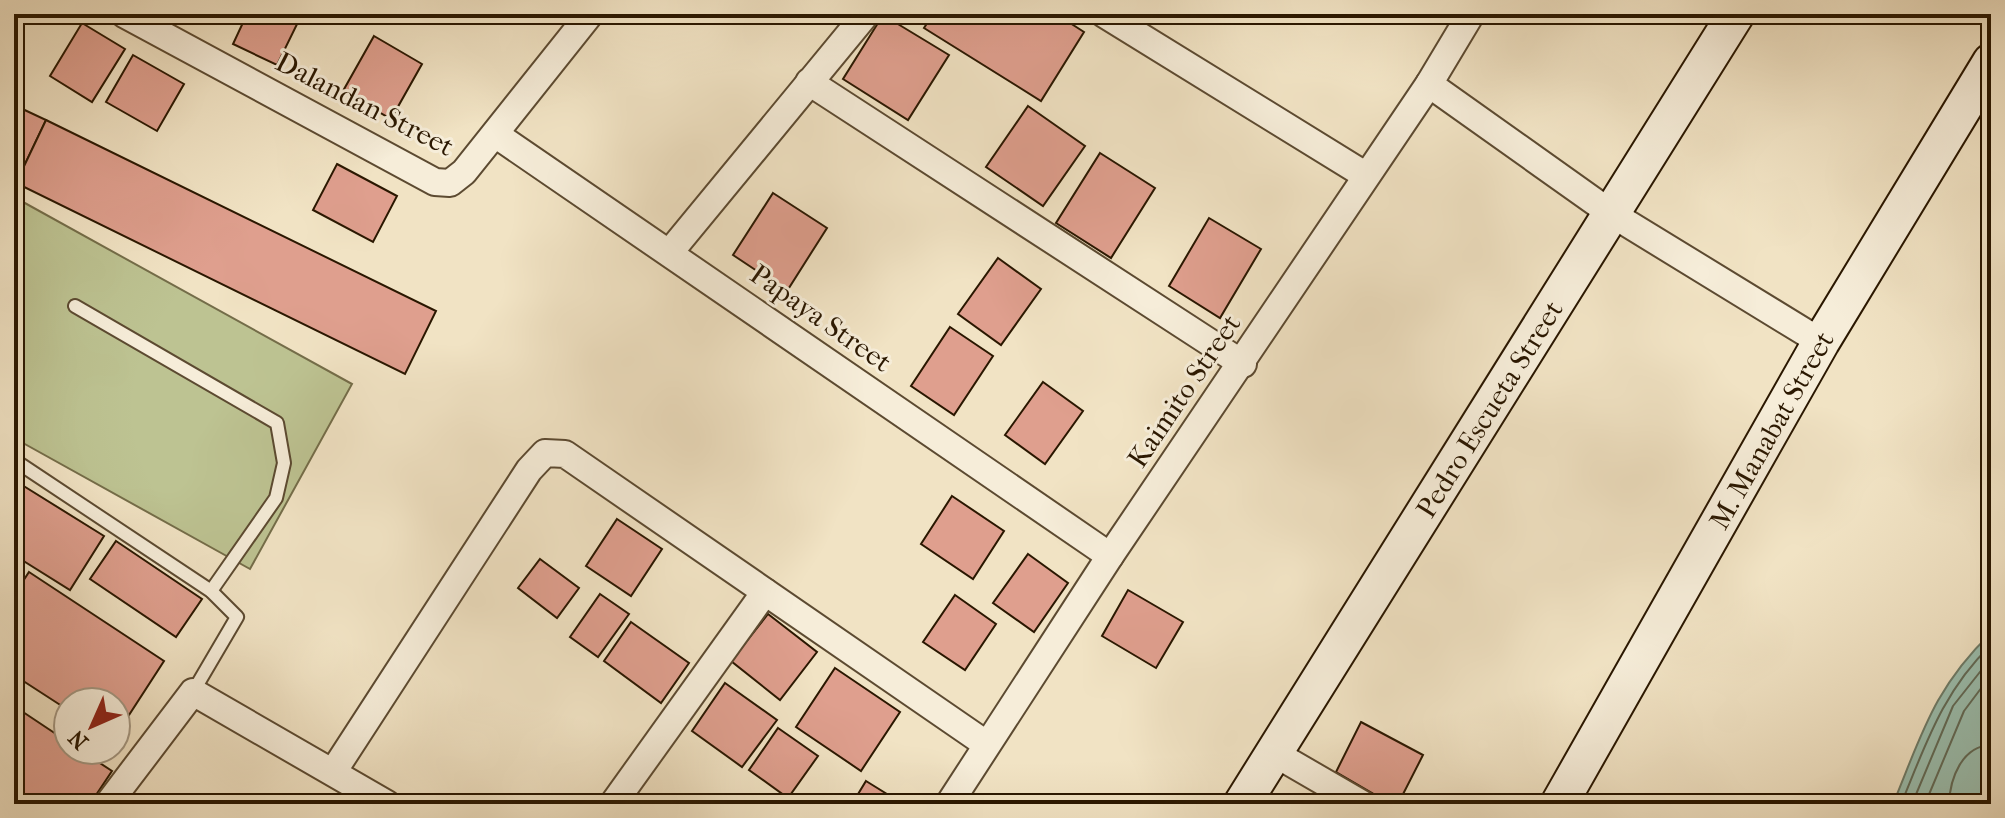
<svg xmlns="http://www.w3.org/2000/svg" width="2005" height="818" viewBox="0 0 2005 818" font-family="'IM FELL French Canon',serif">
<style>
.grass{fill:#bdc392;stroke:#746d49;stroke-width:2}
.water{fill:#9bbfaf;stroke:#6e7c69;stroke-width:2}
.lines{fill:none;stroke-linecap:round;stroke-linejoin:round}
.shore{stroke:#626b58;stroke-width:2}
.building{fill:#df9f8e;stroke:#2a1700;stroke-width:2}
.lane-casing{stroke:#5c4a31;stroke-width:16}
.street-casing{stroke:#5c4a31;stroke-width:30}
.secondary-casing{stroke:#2a1700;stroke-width:40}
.lane{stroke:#f6edd9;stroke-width:12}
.street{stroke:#f6edd9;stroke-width:26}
.secondary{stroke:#f6edd9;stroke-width:36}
.labels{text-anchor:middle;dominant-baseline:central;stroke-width:6;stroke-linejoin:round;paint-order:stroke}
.street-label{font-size:28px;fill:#2a1700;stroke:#f6edd9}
</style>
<rect width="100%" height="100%" fill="#f1e3c4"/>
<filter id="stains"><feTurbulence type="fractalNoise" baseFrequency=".0025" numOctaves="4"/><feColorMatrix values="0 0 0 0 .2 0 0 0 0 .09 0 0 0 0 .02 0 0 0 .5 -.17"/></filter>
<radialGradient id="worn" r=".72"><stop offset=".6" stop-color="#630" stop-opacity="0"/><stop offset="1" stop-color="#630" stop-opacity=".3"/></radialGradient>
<polygon class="grass" points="14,197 352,384 250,569 14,438"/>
<path class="water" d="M1991,633V767L1978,804H1893C1922,734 1934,688 1991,633Z"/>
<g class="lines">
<g class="shore">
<path d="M1901,804C1926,744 1943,691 1991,645"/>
<polyline points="1912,804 1953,706 1991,658"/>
<polyline points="1925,804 1964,711 1991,675"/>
<path d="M1949,804C1950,778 1962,746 1991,745"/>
</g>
</g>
<g class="building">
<polygon points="247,14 302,14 277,65 233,44"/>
<polygon points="933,14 1056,14 1084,32 1041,101 924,28"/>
<polygon points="883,15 949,55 908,120 843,79"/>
<polygon points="82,23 125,49 92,102 50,76"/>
<polygon points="374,36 422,64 391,119 343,91"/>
<polygon points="133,55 184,84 157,131 106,102"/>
<polygon points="14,105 46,120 16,183 14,182"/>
<polygon points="1028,106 1085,146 1043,206 986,167"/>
<polygon points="46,120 436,311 405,374 16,183"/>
<polygon points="1100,153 1155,188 1111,258 1056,223"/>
<polygon points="337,164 397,196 373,242 313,210"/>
<polygon points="773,193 827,228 787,291 733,255"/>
<polygon points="1209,218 1261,249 1220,318 1169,286"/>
<polygon points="998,258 1041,289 1001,345 958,314"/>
<polygon points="950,327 993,356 954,415 911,386"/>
<polygon points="1043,382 1083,411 1045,464 1005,435"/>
<polygon points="14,480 104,536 70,590 14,555"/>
<polygon points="952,496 1004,531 973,579 921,544"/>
<polygon points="617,519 662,549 631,596 586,566"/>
<polygon points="116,541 202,599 176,637 90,579"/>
<polygon points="1028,554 1068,583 1034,632 993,603"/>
<polygon points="540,559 579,588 557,618 518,588"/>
<polygon points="29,572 164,661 116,735 116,702 68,702 68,710 14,675 14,595"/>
<polygon points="1128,590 1183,622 1156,668 1102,636"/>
<polygon points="600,594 629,614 598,657 570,637"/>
<polygon points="955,595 996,624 965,670 923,642"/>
<polygon points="768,614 817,652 780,700 731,661"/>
<polygon points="631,622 689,663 661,703 604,661"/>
<polygon points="835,668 900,712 861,771 796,727"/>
<polygon points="725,683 777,720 742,767 692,731"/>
<polygon points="14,706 68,742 68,750 80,750 112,771 90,804 14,804"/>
<polygon points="1361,722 1423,755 1398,804 1391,804 1336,772"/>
<polygon points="778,728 818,756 788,798 749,770"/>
<polygon points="866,781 903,804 852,804"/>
</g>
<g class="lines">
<defs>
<g id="lane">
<polyline points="75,306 277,423 284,463 276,498 211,591"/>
<polyline points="14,460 211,591 237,617 193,692"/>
</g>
<g id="street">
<polyline points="124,14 435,182 450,183 464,172 590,14"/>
<polyline points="1104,14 1365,175"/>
<polyline points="809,82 1243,364"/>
<polyline points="1429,84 1612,214 1821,342"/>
<polyline points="495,134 1110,556"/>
<polyline points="670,252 866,14"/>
<polyline points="1274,753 1362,804"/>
<polyline points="333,772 529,470 545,453 565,454 986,744"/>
<polyline points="108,804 193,692 387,804"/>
<polyline points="613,804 765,592"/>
<polyline points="949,804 1110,556 1429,84 1471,14"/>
</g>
<g id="secondary">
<path id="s1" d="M1242,804L1736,14"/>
<path id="s2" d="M1559,804L1821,342L1991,62"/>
</g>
</defs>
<use href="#lane" class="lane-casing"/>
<use href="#street" class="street-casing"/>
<use href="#secondary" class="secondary-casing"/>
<use href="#lane" class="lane"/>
<use href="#street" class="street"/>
<use href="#secondary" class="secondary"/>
</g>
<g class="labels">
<g class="street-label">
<text transform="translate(365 104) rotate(27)">Dalandan Street</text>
<text transform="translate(821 318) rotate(35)">Papaya Street</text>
<text transform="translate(1184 391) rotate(-56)">Kaimito Street</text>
<text stroke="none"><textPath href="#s1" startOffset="466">Pedro Escueta Street</textPath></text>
<text stroke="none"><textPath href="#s2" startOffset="430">M. Manabat Street</textPath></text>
</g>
</g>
<rect width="2005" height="818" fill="none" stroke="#f1e3c4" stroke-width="48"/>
<rect x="16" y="16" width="1973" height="786" fill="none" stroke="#2a1700" stroke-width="4"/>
<rect x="24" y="24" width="1957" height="770" fill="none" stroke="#2a1700" stroke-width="2"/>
<g transform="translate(92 726) rotate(225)"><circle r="38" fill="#f6edd9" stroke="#a49782" stroke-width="2"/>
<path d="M0-6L14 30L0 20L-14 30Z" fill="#8f2418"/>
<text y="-12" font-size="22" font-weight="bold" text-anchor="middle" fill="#2a1700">N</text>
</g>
<rect width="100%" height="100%" filter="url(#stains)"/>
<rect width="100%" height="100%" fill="url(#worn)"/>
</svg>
